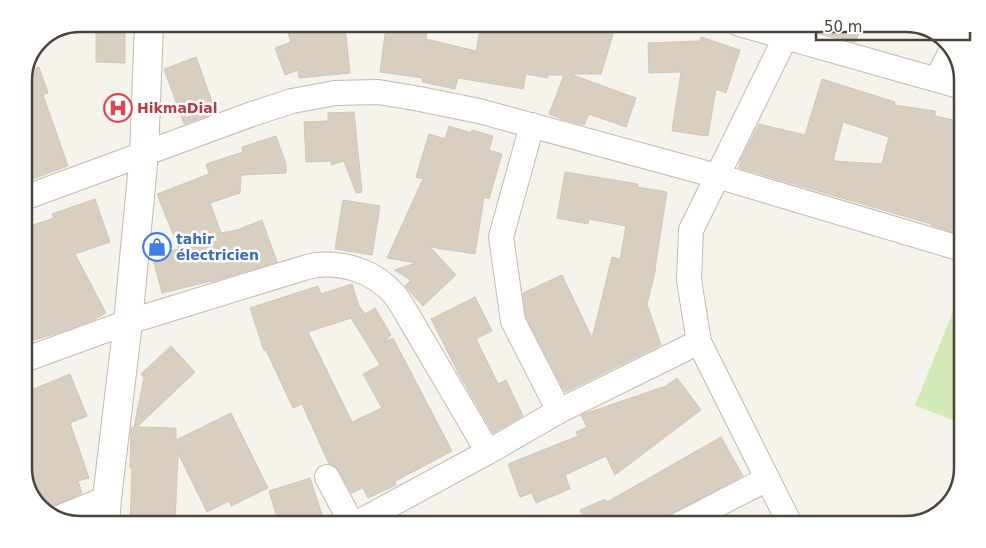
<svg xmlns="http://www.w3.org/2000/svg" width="986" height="548" viewBox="0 0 986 548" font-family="'DejaVu Sans',sans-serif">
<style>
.green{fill:#d2eab5}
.building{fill:#d8cfc1;stroke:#d3c7b4;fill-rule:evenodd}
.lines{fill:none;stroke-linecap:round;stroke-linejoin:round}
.minor-casing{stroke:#c2bbae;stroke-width:26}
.tertiary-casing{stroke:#c2bbae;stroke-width:30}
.minor{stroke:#fff;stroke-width:24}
.tertiary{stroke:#fff;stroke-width:28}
.labels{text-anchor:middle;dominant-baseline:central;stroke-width:5;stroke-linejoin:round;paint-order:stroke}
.health-label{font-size:14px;font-weight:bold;fill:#be3a42;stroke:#fff;text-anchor:start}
.shop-label{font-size:14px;font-weight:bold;fill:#366cbe;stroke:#fff;text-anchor:start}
.rim{fill:none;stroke:#4b4439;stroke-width:2.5}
</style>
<rect width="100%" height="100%" fill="#f6f3ec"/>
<polygon class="green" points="962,290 962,424 915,405"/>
<g class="building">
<polygon points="481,24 616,24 601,74 570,74 636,98 626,127 589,114 584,125 564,120 549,114 564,75 548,75 548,78 526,74 523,89 458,78 455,89 422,82 423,78 380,72 386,27 427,32 426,39 476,51"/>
<polygon points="806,24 864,24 855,42 805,28"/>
<polygon points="345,27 350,73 299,78 298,70 285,75 275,48 291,42 288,33"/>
<polygon points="96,31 125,31 125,63 96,62"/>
<polygon points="701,37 740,50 726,93 716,89 708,136 672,131 681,72 649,73 648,43 700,41"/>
<polygon points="196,57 216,113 184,124 164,69"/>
<polygon points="39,67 48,93 43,95 68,166 24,182 24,77 26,72"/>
<path d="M822,79L895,102L894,105L935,111V116L962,122V235L931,225V224L739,168L741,159L759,124L805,135ZM843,122L889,137L882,164L833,161Z"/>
<polygon points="354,112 362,192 356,193 344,161 331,165 331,161 306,162 304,122 328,121 328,113"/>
<polygon points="449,126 471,133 472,130 493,136 489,150 502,154 489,199 484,197 475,254 430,247 456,275 423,306 405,286 411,280 394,270 416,263 387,258 423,179 416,177 429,134 445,139"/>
<polygon points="276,136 286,164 286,173 241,175 240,193 210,203 221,233 237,230 262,220 277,262 211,282 211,281 162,293 152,255 179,249 157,194 209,174 206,164 243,152 242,147"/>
<polygon points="565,172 638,184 637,187 667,192 655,268 656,268 647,304 661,345 565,392 526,317 523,293 562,275 592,338 612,257 620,259 626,226 589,219 588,224 557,218"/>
<polygon points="95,199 110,242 75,254 106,313 91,321 54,334 24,343 24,228 54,218 52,214"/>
<polygon points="343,200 380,206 372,255 335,249"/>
<path d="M352,284L359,306L365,314L375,308L391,335L384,342L393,338L452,451L394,482L396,485L368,498L363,488L351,493L339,471L335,466L329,464L302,404L293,408L266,350L264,351L250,308L318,286L321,294ZM351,318L380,365L363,374L382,408L352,422L308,332Z"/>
<polygon points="475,297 492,331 476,339 498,384 506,380 523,416 493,433 460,376 431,319"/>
<polygon points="171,346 195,372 137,427 176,428 176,440 231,413 268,488 231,506 229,501 207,512 178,453 175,524 130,524 132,468 130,468 131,428 134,427 144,378 141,374"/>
<polygon points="70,374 87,416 70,423 89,478 78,481 82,493 50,508 44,509 33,499 24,471 24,396 33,392 31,390"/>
<polygon points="677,378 701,410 615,475 606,456 565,475 570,489 536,503 532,493 520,497 508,464 578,436 576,432 587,427 581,415 666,386"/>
<polygon points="721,437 743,476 671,514 649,524 587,524 580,510 605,499 607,502"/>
<polygon points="310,478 325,524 279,524 269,491"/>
</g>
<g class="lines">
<defs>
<g id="minor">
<polyline points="739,24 962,87"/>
<polyline points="937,79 952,49"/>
<polyline points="532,125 501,237 513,321 559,411"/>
<polyline points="24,198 252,114 292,101 335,93 378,92 420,99 479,111 717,176 962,249"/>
<path d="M24,360L128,322L294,271C301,269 309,266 316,265C346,262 374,272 394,294C399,300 403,307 407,314L488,452"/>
<polyline points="327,477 352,524"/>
<polyline points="58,518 107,498"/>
<polyline points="355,524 488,452 559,411 699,342"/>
<polyline points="680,524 767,479"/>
<polyline points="790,524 699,342 689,280 691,230 792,24"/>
</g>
<polyline id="tertiary" points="105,524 107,498 128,322 144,154 149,24"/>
</defs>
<use href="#minor" class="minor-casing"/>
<use href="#tertiary" class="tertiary-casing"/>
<use href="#minor" class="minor"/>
<use href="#tertiary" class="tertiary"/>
</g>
<defs>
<symbol id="hospital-ring" viewBox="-11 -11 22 22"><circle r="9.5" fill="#fff" stroke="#e0444e" stroke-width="1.5"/><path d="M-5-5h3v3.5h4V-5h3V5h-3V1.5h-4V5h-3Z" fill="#e0444e"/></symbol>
<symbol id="shop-ring" viewBox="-11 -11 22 22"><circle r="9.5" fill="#fff" stroke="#3f7fe0" stroke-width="1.5"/><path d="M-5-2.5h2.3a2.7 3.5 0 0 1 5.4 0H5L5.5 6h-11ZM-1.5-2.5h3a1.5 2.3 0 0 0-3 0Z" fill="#3f7fe0"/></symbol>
</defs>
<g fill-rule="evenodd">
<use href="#hospital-ring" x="102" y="92" width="32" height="32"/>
<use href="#shop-ring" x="141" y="231" width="32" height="32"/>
</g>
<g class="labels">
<g class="health-label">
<text x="137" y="108">HikmaDial</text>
</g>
<g class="shop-label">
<text x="176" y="239">tahir<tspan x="176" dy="16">électricien</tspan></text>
</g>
</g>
<path d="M0 0H986V548H0ZM80 32H906A48 48 0 0 1 954 80V468A48 48 0 0 1 906 516H80A48 48 0 0 1 32 468V80A48 48 0 0 1 80 32Z" fill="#fff" fill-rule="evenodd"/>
<path class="rim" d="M80 32H906A48 48 0 0 1 954 80V468A48 48 0 0 1 906 516H80A48 48 0 0 1 32 468V80A48 48 0 0 1 80 32Z"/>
<path d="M816 32v8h154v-8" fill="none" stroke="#4b4439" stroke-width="2.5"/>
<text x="824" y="32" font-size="15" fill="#4b4439" stroke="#ffffff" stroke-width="4" paint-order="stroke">50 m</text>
</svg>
